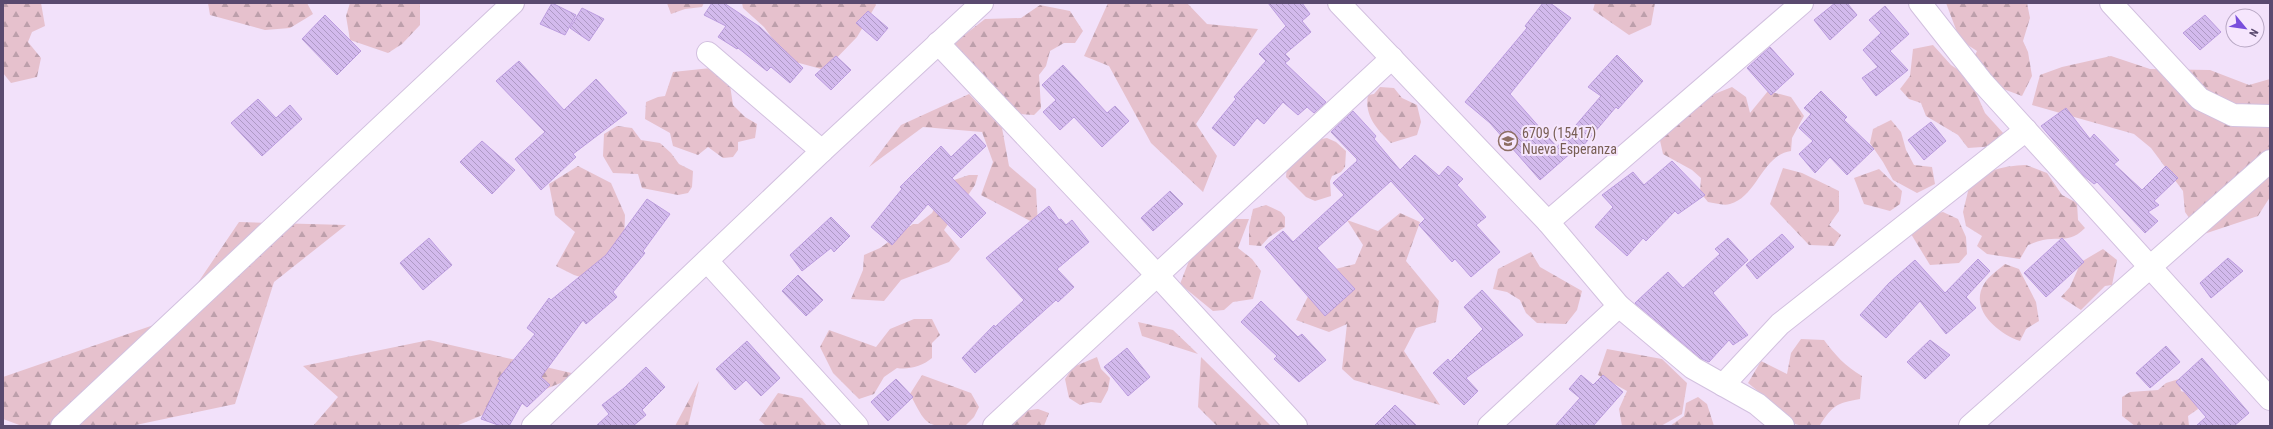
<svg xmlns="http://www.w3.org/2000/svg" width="2273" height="429" viewBox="0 0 2273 429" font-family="'Roboto Condensed',sans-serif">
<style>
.forest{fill:url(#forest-firs)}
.building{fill:url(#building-back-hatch);stroke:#bb9cde}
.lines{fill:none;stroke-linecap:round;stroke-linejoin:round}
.minor-casing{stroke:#d2c0df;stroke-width:24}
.minor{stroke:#fff;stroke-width:22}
.labels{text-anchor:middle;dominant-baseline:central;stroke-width:4;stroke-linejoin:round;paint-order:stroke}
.education-label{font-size:14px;fill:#785e54;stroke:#f6e6fd;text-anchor:start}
</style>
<defs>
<pattern id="forest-firs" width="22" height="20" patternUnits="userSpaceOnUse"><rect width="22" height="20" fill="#e6c1cd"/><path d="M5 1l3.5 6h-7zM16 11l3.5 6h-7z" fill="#bd9fab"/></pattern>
<pattern id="building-back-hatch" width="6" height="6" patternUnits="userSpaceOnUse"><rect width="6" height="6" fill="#d3baed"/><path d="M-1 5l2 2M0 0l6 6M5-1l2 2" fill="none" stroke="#ae99c4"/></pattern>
</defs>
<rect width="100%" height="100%" fill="#f2e1fa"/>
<g class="forest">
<polygon points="3,3 41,3 45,26 32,32 28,42 41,58 37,77 11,83 3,73"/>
<polygon points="208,3 307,3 313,14 290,28 265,30 210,15"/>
<polygon points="350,3 420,3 420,25 402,44 388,53 350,40 346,16"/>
<polygon points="667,3 704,3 702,7 685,9 671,14"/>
<polygon points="742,3 875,3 876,5 857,37 825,70 788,60 764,27 743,8"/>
<polygon points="1108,3 1187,3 1207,24 1258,29 1196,124 1217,156 1203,192 1151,143 1109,66 1084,56"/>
<polygon points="1595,3 1655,3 1651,25 1629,35 1593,10"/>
<polygon points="1946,3 2027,3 2030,18 2023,41 2028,52 2032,76 2022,96 1998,87 1974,57 1977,51 1960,40"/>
<polygon points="1040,5 1070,11 1083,31 1075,43 1064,43 1050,51 1046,66 1039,75 1041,108 1034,115 1019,114 948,57 954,43 985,19 1021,18"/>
<polygon points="1933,45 1951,65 1969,77 1985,113 2004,134 1996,146 1968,148 1958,135 1926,116 1921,103 1909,99 1900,89 1910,76 1913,49"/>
<polygon points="2111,56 2150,69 2210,70 2249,85 2270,79 2270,197 2258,216 2201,235 2185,212 2183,191 2151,148 2134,134 2032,105 2040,75 2062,67"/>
<polygon points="711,68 730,85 733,105 745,117 757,124 755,138 738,142 738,150 733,157 723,158 708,147 698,155 673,146 670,133 645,119 646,102 658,97 665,96 673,72"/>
<path d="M1380,87L1394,88L1402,98L1417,105L1421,122L1417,135L1391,143C1377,129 1364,116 1368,95L1374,94Z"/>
<path d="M1732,87L1746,97L1750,113L1768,91L1791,97L1804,116L1792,138L1791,151C1762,155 1757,197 1730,204C1724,206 1714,203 1708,202L1700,192L1701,178L1692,170L1663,154L1659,136L1702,99Z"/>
<polygon points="969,94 1002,128 1009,166 1036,189 1038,225 981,195 993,162 982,132 923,127 869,167 901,125"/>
<polygon points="1891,120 1901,132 1906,150 1914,165 1932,167 1935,184 1917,193 1893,180 1883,162 1870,143 1873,129"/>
<polygon points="617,126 632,128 641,140 660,143 671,153 679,164 693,171 692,187 688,193 678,195 642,188 638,174 613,173 603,156 604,134"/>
<polygon points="1327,138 1336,142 1346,151 1345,167 1341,172 1332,176 1330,181 1331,196 1315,201 1306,197 1286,177 1287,165 1315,140"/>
<path d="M2026,165L2047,173L2062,195L2077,203L2078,220L2085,228C2069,244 2061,236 2043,240C2038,241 2033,243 2028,245L2020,259L1987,254L1977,246L1982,236L1966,226L1963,212L1970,183C1990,170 2001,166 2026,165Z"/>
<polygon points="578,166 611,183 625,215 624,243 608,251 616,264 590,280 574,275 556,266 575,232 555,215 549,184"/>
<polygon points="1783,168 1802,173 1839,191 1839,211 1829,225 1841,235 1834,246 1809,245 1770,204"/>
<polygon points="1879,169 1902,191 1900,204 1890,211 1864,204 1854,178"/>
<polygon points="969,175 978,175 975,185 944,230 960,249 949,262 901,280 884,301 851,299 863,270 864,255 880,248 913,224 918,224 932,213 941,196 954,180"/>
<polygon points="1266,205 1281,212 1285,217 1285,227 1269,237 1261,246 1249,245 1249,227 1253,209"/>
<polygon points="1943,212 1958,219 1966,237 1967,254 1959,263 1930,265 1911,234 1929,215"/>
<polygon points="1400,213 1420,222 1406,261 1439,301 1436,322 1416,328 1404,351 1440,405 1354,380 1342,369 1347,324 1329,332 1296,320 1320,273 1355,264 1363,245 1347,220 1378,231"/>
<polygon points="1226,219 1249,219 1238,248 1252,259 1261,271 1253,299 1233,302 1224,310 1213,311 1180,284 1192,253"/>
<polygon points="239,222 346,225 274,282 235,404 131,426 22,426 3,419 3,377 174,318"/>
<polygon points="2103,249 2117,260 2112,285 2105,286 2081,310 2061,297 2070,287 2081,262"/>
<polygon points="1531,252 1540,267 1582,291 1577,310 1566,324 1537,323 1526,313 1520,300 1507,292 1493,289 1498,269"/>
<path d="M2005,264L2019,269L2036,302L2039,321L2026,329L2020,341C1997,333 1969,309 1984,284C1989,276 1998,270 2005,264Z"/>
<path d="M914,319H932L940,335L932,343V358C923,366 908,370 897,368L884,377L874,394L859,399L833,373L820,347L829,330L876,347L890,329Z"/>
<polygon points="1138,322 1173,330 1198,354 1142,336"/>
<path d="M1801,339L1824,340C1835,355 1845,366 1862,376L1860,399C1837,403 1833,405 1820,425L1803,426L1791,423L1782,411L1748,383L1761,361L1787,374L1791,353Z"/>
<polygon points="429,340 580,375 456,426 313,426 338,397 303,366"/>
<polygon points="1607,349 1662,359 1687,383 1682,414 1661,426 1622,426 1619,409 1627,391 1598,375"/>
<polygon points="1097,357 1101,369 1110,378 1108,390 1101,403 1091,402 1080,405 1069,398 1065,379 1073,367"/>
<polygon points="1201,357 1270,425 1269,426 1217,426 1198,407"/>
<path d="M922,375L971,393L979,407L974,417L965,426C926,426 928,429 910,394Z"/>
<polygon points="2179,379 2181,391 2192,395 2198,409 2188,416 2189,426 2135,426 2122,416 2122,397 2130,392 2158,390 2166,383"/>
<polygon points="699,381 688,426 675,426"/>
<polygon points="778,393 802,398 827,426 766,426 759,420"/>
<polygon points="1698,397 1707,404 1714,426 1670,426 1684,416 1686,403"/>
<polygon points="1038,409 1049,413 1044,426 1006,426 1022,411"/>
</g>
<g class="building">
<polygon points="552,3 576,15 565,35 540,24"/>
<polygon points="712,3 724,3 760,27 803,68 790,83 771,67 767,71 738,48 737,49 718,37 726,26 704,15"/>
<polygon points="1268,3 1302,3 1310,14 1302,21 1311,32 1285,54 1290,59 1285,63 1326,102 1314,113 1307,107 1298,115 1283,102 1264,124 1257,118 1234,146 1212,128 1236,99 1234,97 1266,61 1259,54 1286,26"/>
<polygon points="1543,3 1550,3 1571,18 1510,94 1557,147 1601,96 1588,87 1617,55 1643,81 1618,109 1616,107 1582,147 1580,145 1540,180 1490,123 1465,102 1527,28 1525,26"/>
<polygon points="1835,3 1847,3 1857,15 1830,40 1814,20"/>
<polygon points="1885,6 1909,34 1890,51 1908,70 1876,96 1862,78 1878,67 1863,50 1881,33 1869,20"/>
<polygon points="582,8 604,19 589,41 570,28"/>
<polygon points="868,11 888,28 877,41 856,23"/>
<polygon points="325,15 361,51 337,75 302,39"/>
<polygon points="2205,15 2221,32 2200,50 2183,33"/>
<polygon points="1770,47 1794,74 1771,95 1747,68"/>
<polygon points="836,56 851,70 831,90 815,75"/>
<polygon points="519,61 564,110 596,79 627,113 573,154 576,157 541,190 515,159 545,132 496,81"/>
<polygon points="1063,65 1107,113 1115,106 1129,121 1102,147 1074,117 1060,130 1043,112 1056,100 1042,85"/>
<polygon points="1821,91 1847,117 1844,120 1874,149 1847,175 1830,157 1815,173 1799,154 1813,141 1799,128 1811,114 1804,108"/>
<polygon points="258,99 276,118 290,105 302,119 262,156 231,123"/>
<polygon points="2066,108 2090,139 2094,134 2119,160 2114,164 2142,190 2166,166 2178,178 2154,201 2159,205 2148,212 2158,221 2145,233 2097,182 2094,184 2083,175 2041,126"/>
<polygon points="1353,111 1376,136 1374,139 1400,170 1415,155 1439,176 1448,166 1463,179 1457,185 1486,217 1476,225 1500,252 1471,277 1455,259 1452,262 1419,225 1425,219 1391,181 1317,248 1355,289 1325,316 1265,247 1283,231 1293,242 1344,195 1333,183 1357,161 1357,159 1331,132"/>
<polygon points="1931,122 1946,141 1924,160 1908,140"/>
<polygon points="975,134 986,146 952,178 986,213 961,238 928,204 892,245 871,227 902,189 900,187 941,146 951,157"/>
<polygon points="482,141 515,170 492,194 460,162"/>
<polygon points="1672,161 1705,195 1678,214 1675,211 1646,241 1643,238 1627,256 1595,227 1613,207 1602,195 1633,172 1644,185"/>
<polygon points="1170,191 1183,204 1153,231 1141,218"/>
<polygon points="647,199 670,214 643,251 645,253 613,292 617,297 586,324 583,320 541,377 550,385 527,407 522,403 509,426 501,426 481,419 500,380 498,379 535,334 527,328 549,298 551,300 606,255"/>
<polygon points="1049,206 1059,220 1061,219 1066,225 1072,220 1089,242 1057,269 1074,287 1058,302 1056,300 975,373 962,358 994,325 995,327 1024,300 986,258"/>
<polygon points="831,217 850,236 834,252 831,248 802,271 790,255"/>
<polygon points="1782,234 1794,247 1757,279 1746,265"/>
<polygon points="429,238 452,265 423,290 400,263"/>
<polygon points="1728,238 1748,260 1713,293 1748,335 1733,345 1729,340 1709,362 1700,358 1635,303 1668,272 1683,288 1720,254 1715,249"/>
<polygon points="2062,238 2084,262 2046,297 2024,273"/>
<polygon points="2228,258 2243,271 2211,298 2200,283"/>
<polygon points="1978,259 1990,271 1966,297 1976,308 1946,334 1920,301 1886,338 1860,315 1889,283 1915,260 1945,293"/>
<polygon points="798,275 823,300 806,316 782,291"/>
<polygon points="1482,290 1523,335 1466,378 1478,391 1464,405 1433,373 1448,359 1450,362 1483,329 1464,307"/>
<polygon points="1261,301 1298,337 1302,334 1326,360 1299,382 1274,359 1277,356 1241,322"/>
<polygon points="1930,340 1950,355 1925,379 1907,362"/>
<polygon points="747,341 780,378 761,396 746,380 735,390 716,369"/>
<polygon points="2166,346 2180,362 2150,388 2136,373"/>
<polygon points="1127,348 1150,377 1128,396 1104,367"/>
<polygon points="2202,358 2249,413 2234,426 2196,426 2206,417 2176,382"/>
<polygon points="646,367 665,387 642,410 646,415 633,426 596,426 609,414 602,405 624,388"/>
<polygon points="1581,375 1593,385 1603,375 1623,392 1593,426 1555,426 1580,398 1569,389"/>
<polygon points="896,379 913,397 888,421 871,402"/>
<polygon points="1395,405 1417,426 1374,426"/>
</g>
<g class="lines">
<defs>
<g id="minor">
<polyline points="1339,3 1548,222 1619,306 1693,368 1757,404 1783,426"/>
<polyline points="1920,3 1983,83 2270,399"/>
<polyline points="2111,3 2200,99 2233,115 2270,116"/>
<polyline points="938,43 1157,275 1296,426"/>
<polyline points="708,53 822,151"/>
<polyline points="1548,222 1802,3"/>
<polyline points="707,261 857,426"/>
<polyline points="1723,385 1780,324 2026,130"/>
<polyline points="62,426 513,3"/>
<polyline points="533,426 822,151 982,3"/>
<polyline points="994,426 1392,58"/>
<polyline points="1489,426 1619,306"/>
<polyline points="1970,426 2270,161"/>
</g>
</defs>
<use href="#minor" class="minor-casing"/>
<use href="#minor" class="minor"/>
</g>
<defs>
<symbol id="school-ring" viewBox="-11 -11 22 22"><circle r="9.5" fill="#f6e6fd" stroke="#8d6e63" stroke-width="1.5"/><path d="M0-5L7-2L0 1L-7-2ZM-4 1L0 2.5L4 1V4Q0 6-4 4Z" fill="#8d6e63"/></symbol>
</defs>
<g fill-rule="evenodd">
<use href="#school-ring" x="1497" y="130" width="22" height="22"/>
</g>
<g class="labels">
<g class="education-label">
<text x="1522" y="133">6709 (15417)<tspan x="1522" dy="16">Nueva Esperanza</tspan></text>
</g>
</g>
<rect width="2273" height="429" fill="none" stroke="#5a4a6f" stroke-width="8"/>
<g transform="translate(2245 28) rotate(119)"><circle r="19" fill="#f6e6fd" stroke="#b8a8c4"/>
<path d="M0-3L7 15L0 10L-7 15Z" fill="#794edc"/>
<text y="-6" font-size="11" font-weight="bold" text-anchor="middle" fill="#5a4a6f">N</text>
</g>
</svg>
